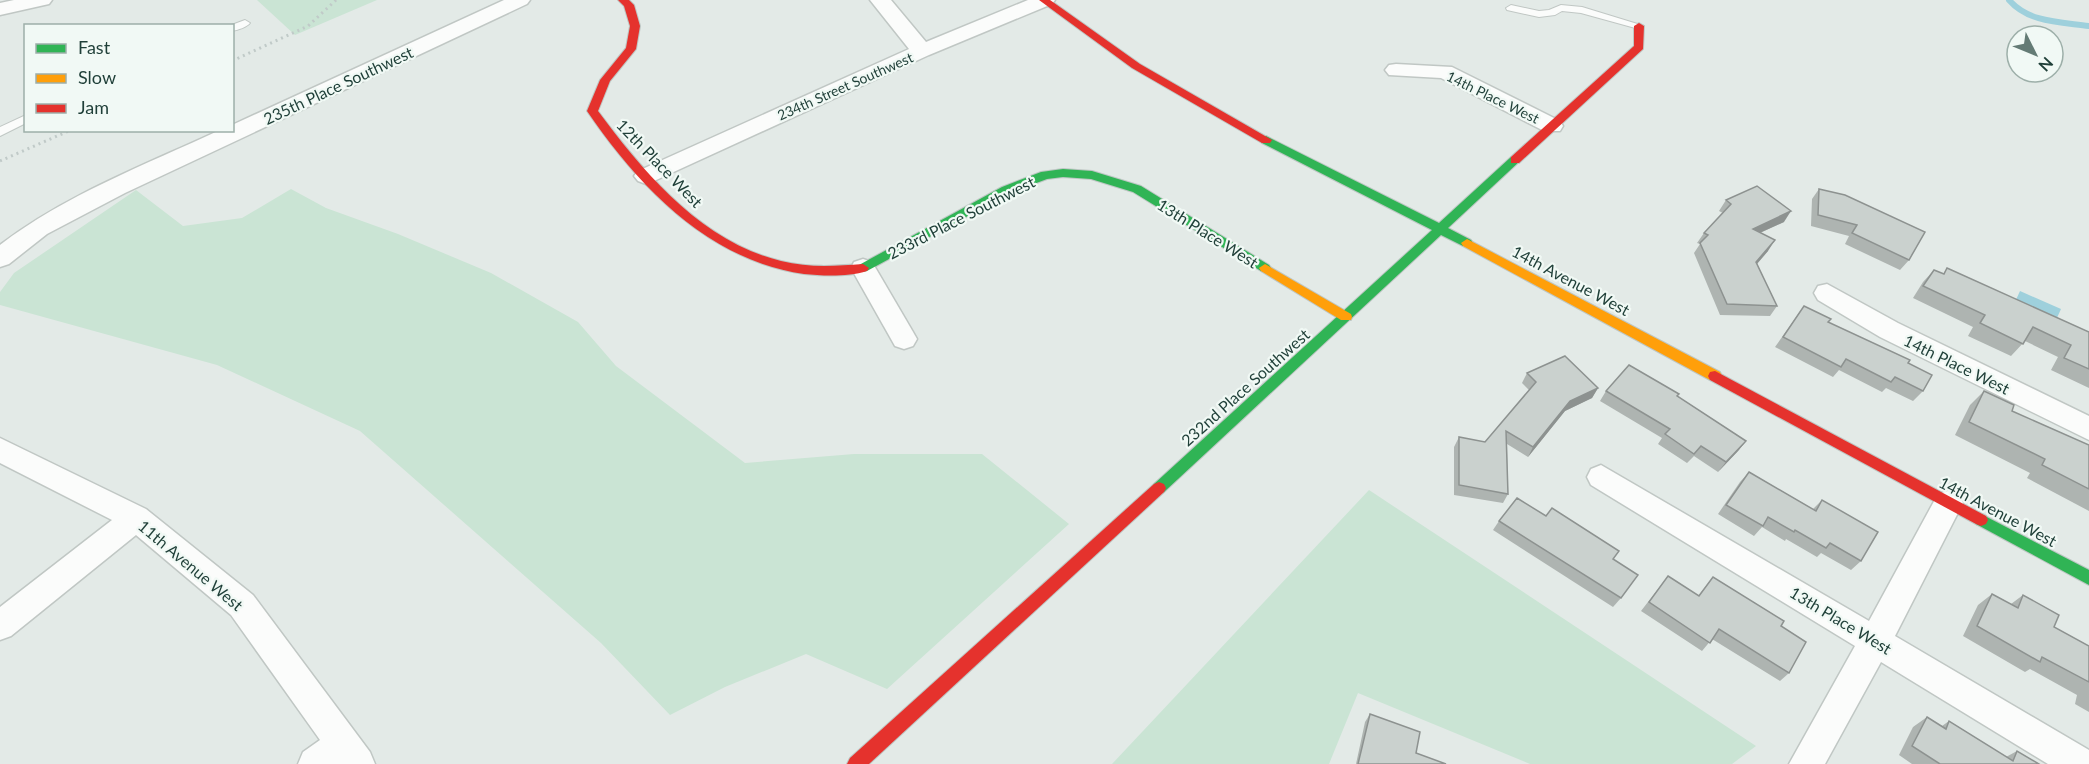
<svg xmlns="http://www.w3.org/2000/svg" width="2089" height="764" viewBox="0 0 2089 764" font-family="Lato,sans-serif">
<style>
.green{fill:#cae4d4}
.water{fill:#9ed0dc}
.lines{fill:none;stroke-linecap:round;stroke-linejoin:round}
.stream{stroke:#9ed0dc;stroke-width:6}
.lane-casing{stroke:#c0c7c4;stroke-width:2}
.street-casing{stroke:#c0c7c4;stroke-width:3}
.fast-casing{stroke:#bec7c4;stroke-width:2}
.slow-casing{stroke:#bec7c4;stroke-width:2}
.jam-casing{stroke:#bec7c4;stroke-width:2}
.path{stroke:#c0cac8;stroke-width:3;stroke-dasharray:2 4;stroke-linecap:butt}
.lane{fill:#fbfcfb;fill-rule:evenodd}
.street{fill:#fbfcfb;fill-rule:evenodd}
.fast{fill:#30b455;fill-rule:evenodd}
.slow{fill:#ff9f0a;fill-rule:evenodd}
.jam{fill:#e5322d;fill-rule:evenodd}
.wall{fill:#aeb4b1}
.shaded-wall{fill:#8d9290}
.building{fill:#cad1ce;stroke:#8d9290;stroke-width:1.5}
.labels{text-anchor:middle;dominant-baseline:central;stroke-width:4.5;stroke-linejoin:round;paint-order:stroke}
.far-street-label{font-size:14px;fill:#1f3f38;stroke:#f1f9f5}
.street-label{font-size:16px;fill:#1f3f38;stroke:#f1f9f5}
</style>
<rect width="100%" height="100%" fill="#e3eae7"/>
<g class="green">
<polygon points="257,0 377,0 295,35"/>
<polygon points="291,189 326,208 398,234 491,273 578,322 616,366 745,463 854,454 982,454 1069,524 887,689 806,654 725,687 670,715 601,643 360,431 217,365 0,305 0,292 14,273 136,190 183,226 242,218"/>
<polygon points="1369,490 1756,746 1732,764 1530,764 1358,693 1329,764 1112,764"/>
</g>
<polygon class="water" points="2020,291 2061,309 2056,320 2015,302"/>
<g class="lines">
<path class="stream" d="M2009,0C2029,23 2061,22 2089,26"/>
<defs>
<g id="lane">
<polygon points="1511,5 1539,11 1549,10 1561,5 1582,7 1644,26 1639,29 1581,13 1562,11 1555,15 1539,17 1507,10 1506,8"/>
<path d="M245,20L250,23C247,27 238,30 232,31V26H229Z"/>
<polygon points="26,115 26,123 0,136 0,127"/>
</g>
<g id="street">
<polygon points="14,0 52,0 49,4 0,15 0,3"/>
<path d="M504,0H530L527,4L125,193L47,234L9,264L0,267V245C65,195 145,165 220,130H232V125Z"/>
<polygon points="870,0 891,0 926,42 1028,0 1055,0 1052,4 929,55 654,181 646,184 638,181 634,176 638,171 909,49"/>
<polygon points="1396,64 1452,67 1560,121 1563,126 1560,131 1544,131 1441,78 1389,75 1385,70 1389,65"/>
<polygon points="863,259 872,262 913,332 917,339 913,346 904,349 895,346 851,268 854,262"/>
<polygon points="1827,284 1898,323 2089,416 2089,440 1880,337 1818,300 1814,293 1818,286"/>
<polygon points="0,438 146,509 253,595 370,752 375,764 298,764 303,752 320,740 231,615 136,535 11,636 0,640 0,607 112,520 0,463"/>
<polygon points="1601,465 1869,621 1938,494 1948,491 1958,494 1963,503 1895,636 2089,750 2089,764 2048,764 1881,662 1825,764 1789,764 1855,646 1591,485 1587,477 1591,469"/>
</g>
<g id="fast">
<polygon points="1266,136 1439,223 1511,157 1519,157 1521,160 1448,228 1471,240 1473,243 1471,246 1463,246 1441,235 1164,492 1159,494 1154,492 1152,488 1154,484 1432,230 1262,143 1260,140"/>
<polygon points="1063,169 1092,171 1141,186 1269,265 1271,268 1265,272 1261,271 1133,192 1091,179 1063,177 1047,179 1010,193 867,271 863,272 857,268 859,265 1002,187 1041,172"/>
<polygon points="1981,514 2089,570 2089,585 1976,524 1974,520 1976,516"/>
</g>
<g id="slow">
<polygon points="1467,239 1720,372 1722,376 1720,380 1710,380 1463,246 1461,243"/>
<polygon points="1265,264 1351,314 1352,317 1351,320 1341,320 1261,271 1259,268"/>
</g>
<g id="jam">
<path d="M618,0H629L634,5L640,26L636,49L610,81L598,111C644,173 702,242 781,261C809,268 835,266 863,264L869,268L867,271C848,277 823,276 804,274C708,260 639,187 587,111L600,80L626,48L630,26L624,6Z"/>
<polygon points="1039,0 1050,0 1140,64 1272,140 1270,143 1262,143 1132,68"/>
<polygon points="1639,23 1644,26 1643,49 1519,163 1511,163 1511,157 1634,46 1634,26"/>
<polygon points="1715,371 1986,516 1988,520 1986,524 1981,526 1976,524 1710,380 1708,376 1710,372"/>
<polygon points="1159,482 1164,484 1166,488 1164,492 869,764 847,764 850,758 1154,484"/>
</g>
</defs>
<use href="#lane" class="lane-casing"/>
<use href="#street" class="street-casing"/>
<use href="#fast" class="fast-casing"/>
<use href="#slow" class="slow-casing"/>
<use href="#jam" class="jam-casing"/>
<g class="path">
<polyline points="232,61 308,26 336,0"/>
<polyline points="0,161 71,130"/>
</g>
<use href="#lane" class="lane"/>
<use href="#street" class="street"/>
<use href="#fast" class="fast"/>
<use href="#slow" class="slow"/>
<use href="#jam" class="jam"/>
</g>
<g class="wall">
<polygon points="1819,189 1909,260 1900,270 1845,244 1849,236 1811,226 1812,199"/>
<polygon points="1726,200 1784,222 1760,233 1768,251 1757,264 1777,306 1770,316 1720,315 1694,253 1700,244 1697,243 1704,233 1723,213 1719,211"/>
<polygon points="1947,268 2089,332 2089,388 2051,370 2058,357 2025,341 2011,356 1968,336 1973,327 1913,298 1923,282 1934,270 1943,274"/>
<polygon points="1804,306 1828,322 1908,363 1923,391 1913,401 1886,388 1882,392 1839,370 1833,377 1775,347"/>
<polygon points="1527,373 1598,388 1592,398 1565,411 1528,457 1507,444 1508,494 1503,503 1454,495 1454,447 1459,437 1485,442 1529,390 1522,383"/>
<polygon points="1606,391 1677,396 1746,441 1738,451 1718,472 1694,456 1687,463 1658,444 1662,438 1600,401"/>
<polygon points="1984,391 2012,411 2089,445 2089,511 2027,478 2030,473 1955,435 1970,405"/>
<polygon points="1749,472 1813,509 1822,500 1861,561 1851,570 1821,553 1817,557 1786,539 1785,541 1762,527 1754,536 1718,514 1740,482"/>
<polygon points="1499,521 1613,559 1621,598 1613,607 1493,530"/>
<polygon points="1668,576 1698,596 1713,577 1781,626 1789,673 1780,681 1712,639 1702,651 1641,611"/>
<polygon points="1992,594 2011,604 2023,595 2054,627 2089,646 2089,712 2075,704 2077,695 2030,669 2025,672 1963,636 1978,605"/>
<polygon points="1370,714 1416,753 1446,764 1356,764 1365,722"/>
<polygon points="1927,717 1942,726 1949,721 2006,757 2017,751 2039,764 1912,764 1899,755 1913,727"/>
</g>
<g class="shaded-wall">
<polygon points="1791,211 1784,222 1746,239 1753,229"/>
<polygon points="1775,240 1768,251 1749,273 1756,262"/>
<polygon points="1598,388 1592,398 1565,411 1528,457 1533,447 1570,401"/>
<polygon points="1746,441 1738,451 1718,472 1726,462"/>
</g>
<g class="building">
<polygon points="1757,186 1791,211 1753,229 1775,240 1756,262 1777,306 1727,304 1700,243 1708,235 1704,233 1731,204 1726,200"/>
<polygon points="1819,189 1845,195 1925,232 1909,260 1852,233 1857,225 1818,215"/>
<polygon points="1947,268 2089,332 2089,369 2064,358 2071,345 2033,327 2023,344 1980,323 1985,315 1923,286 1934,270 1944,274"/>
<polygon points="1804,306 1831,319 1828,322 1910,360 1908,363 1932,375 1923,391 1895,377 1891,382 1846,359 1841,367 1783,337"/>
<polygon points="1565,356 1598,388 1570,401 1533,447 1506,431 1508,494 1459,485 1459,437 1485,442 1536,382 1527,373"/>
<polygon points="1629,365 1679,394 1677,396 1746,441 1726,462 1701,446 1694,454 1665,434 1670,429 1606,391"/>
<polygon points="1984,391 2014,405 2012,411 2089,445 2089,489 2042,465 2045,459 1969,422"/>
<polygon points="1749,472 1816,511 1822,500 1878,532 1861,561 1830,543 1826,548 1795,530 1794,532 1768,517 1763,526 1726,505"/>
<polygon points="1517,498 1546,516 1552,508 1619,551 1613,559 1638,575 1621,598 1499,521"/>
<polygon points="1668,576 1699,596 1713,577 1784,621 1781,626 1806,642 1789,673 1719,629 1710,643 1649,602"/>
<polygon points="1992,594 2018,608 2023,595 2059,615 2054,627 2089,646 2089,682 2042,657 2040,662 1977,626"/>
<polygon points="1370,714 1420,732 1416,753 1446,764 1358,764"/>
<polygon points="1927,717 1946,729 1949,721 2013,761 2017,751 2039,764 1940,764 1912,746"/>
</g>
<g class="labels">
<g class="far-street-label">
<text transform="translate(845 86) rotate(-24)">234th Street Southwest</text>
<text transform="translate(1493 97) rotate(26)">14th Place West</text>
</g>
<g class="street-label">
<text transform="translate(338 85) rotate(-25)">235th Place Southwest</text>
<text transform="translate(660 163) rotate(46)">12th Place West</text>
<text transform="translate(961 217) rotate(-27)">233rd Place Southwest</text>
<text transform="translate(1208 233) rotate(32)">13th Place West</text>
<text transform="translate(1571 280) rotate(28)">14th Avenue West</text>
<text transform="translate(1957 364) rotate(26)">14th Place West</text>
<text transform="translate(1245 387) rotate(-42)">232nd Place Southwest</text>
<text transform="translate(1998 511) rotate(28)">14th Avenue West</text>
<text transform="translate(191 565) rotate(40)">11th Avenue West</text>
<text transform="translate(1841 620) rotate(31)">13th Place West</text>
</g>
</g>
<rect x="24" y="24" width="210" height="108" fill="#f1f9f5" stroke="#9dafa9" stroke-width="1.5"/>
<rect x="36" y="44" width="30" height="9" fill="#30b455" stroke="#9dafa9" stroke-width="1.5"/>
<text x="78" y="54" font-size="18" fill="#1f3f38">Fast</text>
<rect x="36" y="74" width="30" height="9" fill="#ff9f0a" stroke="#9dafa9" stroke-width="1.5"/>
<text x="78" y="84" font-size="18" fill="#1f3f38">Slow</text>
<rect x="36" y="104" width="30" height="9" fill="#e5322d" stroke="#9dafa9" stroke-width="1.5"/>
<text x="78" y="114" font-size="18" fill="#1f3f38">Jam</text>
<g transform="translate(2035 54) rotate(133)"><circle r="28" fill="#f1f9f5" stroke="#9dafa9" stroke-width="1.5"/>
<path d="M0-4.5L10 22L0 15L-10 22Z" fill="#647b75"/>
<text y="-9" font-size="16" font-weight="bold" text-anchor="middle" fill="#1f3f38">N</text>
</g>
</svg>
